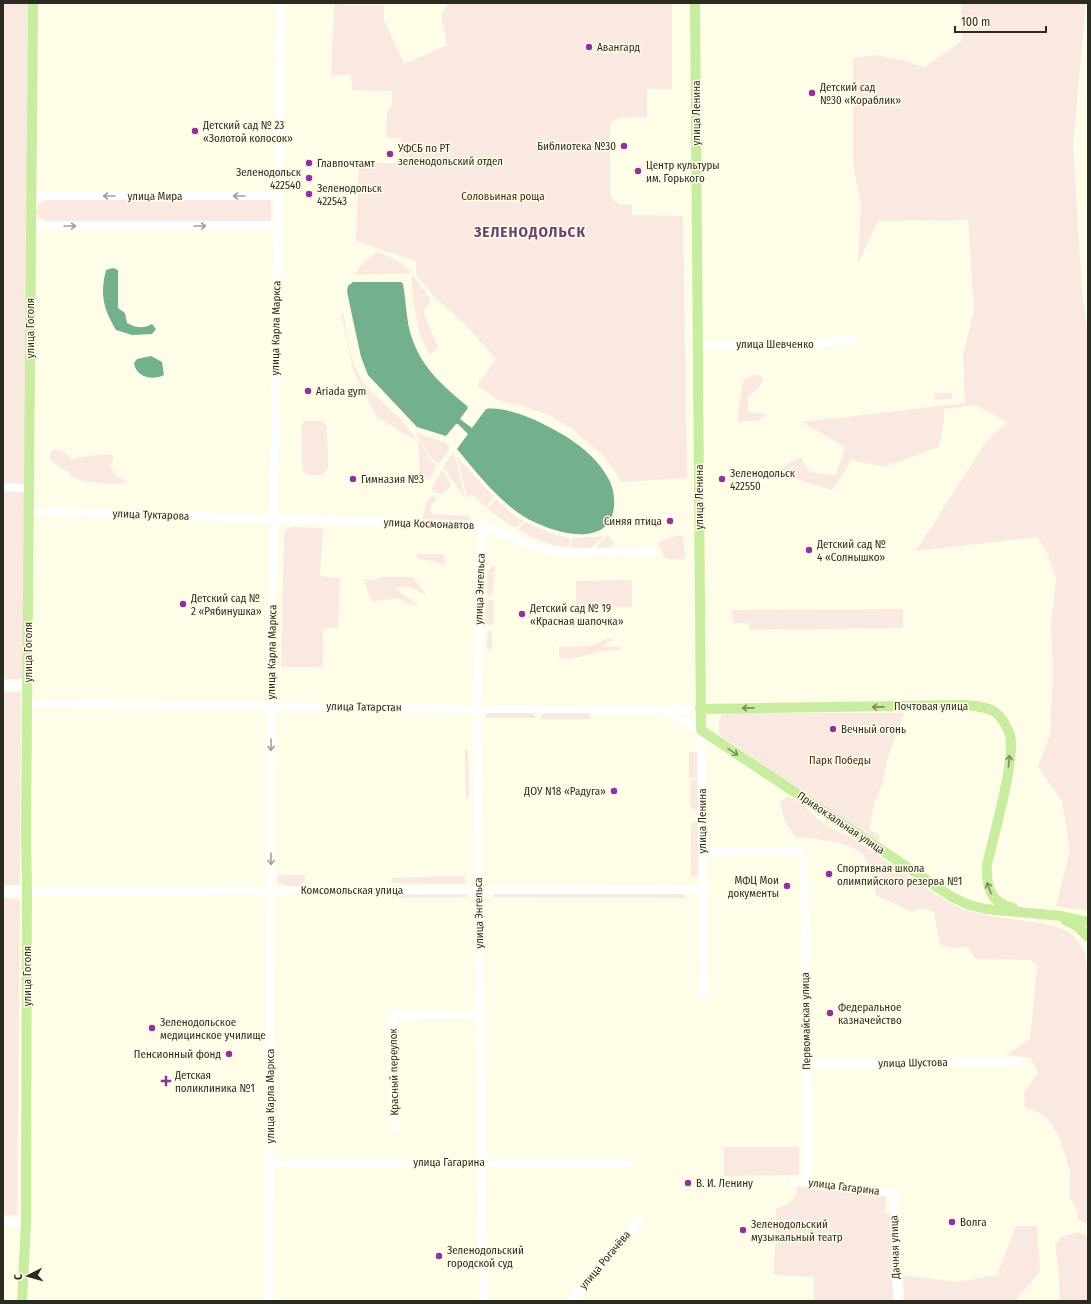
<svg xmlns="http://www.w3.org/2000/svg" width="1091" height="1304" viewBox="0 0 1091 1304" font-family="'Fira Sans Condensed',sans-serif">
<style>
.green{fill:#fae9e1}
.water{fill:#73b08d}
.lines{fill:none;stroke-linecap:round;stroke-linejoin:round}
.minor{stroke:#fff;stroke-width:8}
.major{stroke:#c8ed9f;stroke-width:10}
.oneway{stroke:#a0a09c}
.oneway2{stroke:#7a8c61}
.poi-dot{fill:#91329c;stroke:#fffde8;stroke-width:1.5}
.labels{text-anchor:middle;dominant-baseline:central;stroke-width:3;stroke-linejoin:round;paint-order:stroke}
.poi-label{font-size:11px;fill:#2b2b23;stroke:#fffde8;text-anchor:start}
.street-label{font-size:11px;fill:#2b2b23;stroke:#fffde8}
.park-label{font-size:11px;fill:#451e09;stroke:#fffde8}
.district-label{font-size:15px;font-weight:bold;letter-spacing:1px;fill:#714277;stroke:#fffde8}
</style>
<rect width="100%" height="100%" fill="#fffde8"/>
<g class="green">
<polygon points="3,3 28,3 23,679 3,679"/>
<path d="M334,3H344V5H384V20L404,64L447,45L441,15L447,6V3H672V89H647V117C636,118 616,114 610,125V192L613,200L620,204L632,205V215L683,216L687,478L620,482L615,471L602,454L573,430L551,416L522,406L497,400L477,385L496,359L461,320L435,298L416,275V261L356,241L359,163H401V138H386L387,112L392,105V91L352,90L351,75H331Z"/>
<polygon points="961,3 1086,3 1073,145 1082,292 1088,337 1088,911 1056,906 1070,850 1062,801 1038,767 1050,735 1053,673 1051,624 1056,579 1047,553 1037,537 916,551 985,443 1007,422 976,405 944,409 944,421 939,447 884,467 852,460 832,490 777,473 792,461 800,457 810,472 836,475 845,447 802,422 965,403 963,354 974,311 968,220 878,221 858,264 861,205 853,164 853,58 875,55 906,61 924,67 962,41"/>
<polygon points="47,200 271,200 271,222 47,221 39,218 36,211 39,203"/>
<path d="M377,252C390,257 403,261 411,273L354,275L364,262Z"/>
<polygon points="411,276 414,276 431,301 423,311 438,347 430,355 420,335 414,306"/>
<path d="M341,312L344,316C348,339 350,367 366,386C382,404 406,419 416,441L376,416L353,370Z"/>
<polygon points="754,375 760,375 764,380 757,389 748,397 748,412 767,414 760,420 738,422 739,406 744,379"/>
<polygon points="934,393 952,393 952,399 934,400"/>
<polygon points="307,421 322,421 327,426 328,469 322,475 307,475 302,470 301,427 303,422"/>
<polygon points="416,433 444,442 449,446 449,450 439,464 431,458"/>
<polygon points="418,439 431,461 437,466 429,479 420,478"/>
<path d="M56,449L66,453L72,460L79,457L110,454L114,458L110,465L116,476L128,482C114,487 86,482 73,478C68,469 57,467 49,459L51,451Z"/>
<polygon points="452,454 455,456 465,498 443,467"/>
<polygon points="457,457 494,497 486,507 471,494 467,497"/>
<polygon points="442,470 452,485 441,496 440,494 433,492 432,488"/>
<polygon points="432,496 437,498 430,507 432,514 469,516 470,520 465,522 422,520 427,501"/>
<polygon points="496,499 512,514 524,521 515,528 487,509"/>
<path d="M526,522L555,535L570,538L569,547C551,546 533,539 518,529Z"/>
<polygon points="292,527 323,528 320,576 340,578 338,628 323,629 323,667 281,667 284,536 284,531"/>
<polygon points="607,535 614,542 612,547 596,548"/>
<polygon points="604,536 591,548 571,547 572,538"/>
<polygon points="675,536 683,536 685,559 666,559 657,543"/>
<polygon points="416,554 442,554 446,559 444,566 437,562 418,559"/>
<polygon points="495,565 493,595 489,596 487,594 487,571"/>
<polygon points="382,577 412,577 427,595 406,586 395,588 419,606 407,604 398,598 371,602 364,579 373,580"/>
<polygon points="632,580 632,607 576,607 576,581"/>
<polygon points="488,600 494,600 493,626 485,623 486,602"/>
<polygon points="903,609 903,628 749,630 749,623 733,623 732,610"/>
<polygon points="488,631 492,631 492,650 486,648"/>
<path d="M615,637L603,646L621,647L619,650L602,651L570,659L559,658V646C562,647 589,646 591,646C599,643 606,638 615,637Z"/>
<polygon points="3,692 21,692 20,885 3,885"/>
<polygon points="488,712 534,713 536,718 484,718"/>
<polygon points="544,713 589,713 591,719 540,719"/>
<polygon points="722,713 904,713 888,757 883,782 875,801 869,829 880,836 878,844 719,735 719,719"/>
<polygon points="465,750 468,750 469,798 466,798"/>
<rect x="689" y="752" width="10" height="26"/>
<polygon points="700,779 699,808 693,810 690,805 690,780"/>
<path d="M788,796L803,805L818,819L834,830L853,838L938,896L962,909L990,916L1042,923L1064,929L1074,936L1084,950L1088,975V1225L1076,1218L1078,1213L1070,1197V1171L1059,1136L1049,1121L1040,1113L1025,1107L1024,1092L1038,1073L1031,1058L1006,1055L1030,1039L1037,967L1031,960L975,959L968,947L953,948L940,945L934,913L925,908L911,912L876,895C874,884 869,861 862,854C848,841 814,839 796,837L785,822L780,802Z"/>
<polygon points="700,822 700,876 691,876 691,823"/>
<polygon points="277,875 305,875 305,881 298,887 284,886 278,883"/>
<polygon points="449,876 465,876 465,884 391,883 391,878"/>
<polygon points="494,891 685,892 685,898 494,897"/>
<polygon points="466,892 467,897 392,898 392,893"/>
<polygon points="3,898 20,899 17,1215 3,1215"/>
<polygon points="724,1147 799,1147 799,1175 724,1176"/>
<path d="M797,1186L886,1195V1213H893L894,1301H814V1277L774,1275L776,1208C788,1206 797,1199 797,1186Z"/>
<polygon points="1016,1226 1037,1226 1040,1272 1017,1298 1017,1301 904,1301 903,1275 957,1282 997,1275"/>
<polygon points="1078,1232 1088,1237 1088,1301 1060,1301 1058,1264 1055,1245 1061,1237"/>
</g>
<g class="water">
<path d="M113,268L118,270V308L125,313L127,323C136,328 143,329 152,324L156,329L152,334L132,335L116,330C103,308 100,294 106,270Z"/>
<path d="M353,282H401L403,284C406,300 406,316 410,332C420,367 442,385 467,406L468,408L460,419L472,428L486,409C502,406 533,418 547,426C571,438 595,454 608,478C613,486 615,498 614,507C609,552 547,531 523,516C498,500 476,472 457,449L468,434L458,424H456L446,436L417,427L368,375L361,357L350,306L347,291L348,286Z"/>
<path d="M151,356L162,362L164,375C152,381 136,377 134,363L137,359Z"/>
</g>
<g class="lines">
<g class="minor">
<polyline points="31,196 278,196"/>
<polyline points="31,226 278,225"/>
<polyline points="697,345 817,344 831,341 852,340"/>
<polyline points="3,487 29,488"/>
<polyline points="29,511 482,525 545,550 566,553 652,552"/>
<polyline points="482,525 477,709 483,1301"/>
<polyline points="3,686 27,686"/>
<polyline points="27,703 477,709 700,709"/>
<polyline points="664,711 701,730 704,992"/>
<polyline points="702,852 793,851 801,854 804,861 808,1182"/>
<polyline points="3,891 702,890"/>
<polyline points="806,1064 1019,1061"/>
<polyline points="395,1129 392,1015 481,1014"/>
<polyline points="270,1163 629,1163"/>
<polyline points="795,1182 894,1193 897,1301"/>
<polyline points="3,1222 26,1222"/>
<polyline points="269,1301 271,706 281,3"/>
<polyline points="574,1301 572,1299 639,1220"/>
</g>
<g class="major">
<polyline points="695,3 701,730 952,897 969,905 986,909 1062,916 1088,922"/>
<path d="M700,709L965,705C975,706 986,706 995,712C1002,717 1007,727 1010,735C1016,760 993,837 987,865C986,886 990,903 1013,908"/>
<polyline points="1065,920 1077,926 1088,937"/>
<polyline points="22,1301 26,1222 27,891 26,834 33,3"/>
</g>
</g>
<defs><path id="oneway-shaft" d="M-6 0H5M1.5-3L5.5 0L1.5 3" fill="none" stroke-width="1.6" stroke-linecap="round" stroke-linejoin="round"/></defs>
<g class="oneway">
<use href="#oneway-shaft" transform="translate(109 196) rotate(180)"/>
<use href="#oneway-shaft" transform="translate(239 196) rotate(180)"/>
<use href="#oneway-shaft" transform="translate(70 226)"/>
<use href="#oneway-shaft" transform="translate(200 226)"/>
<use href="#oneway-shaft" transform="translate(271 745) rotate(90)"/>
<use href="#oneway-shaft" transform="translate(271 859) rotate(90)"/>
</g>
<g class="oneway2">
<use href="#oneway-shaft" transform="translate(878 707) rotate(179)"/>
<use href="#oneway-shaft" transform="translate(748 708) rotate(179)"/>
<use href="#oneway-shaft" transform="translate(733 752) rotate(34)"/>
<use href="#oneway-shaft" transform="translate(1009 761) rotate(-85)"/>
<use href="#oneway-shaft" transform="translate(989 888) rotate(-110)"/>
</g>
<g class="poi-dot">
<circle cx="589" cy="47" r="4"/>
<circle cx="812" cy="93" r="4"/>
<circle cx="195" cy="131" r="4"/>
<circle cx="624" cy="146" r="4"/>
<circle cx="390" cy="154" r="4"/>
<circle cx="309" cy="163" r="4"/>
<circle cx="638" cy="171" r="4"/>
<circle cx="309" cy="178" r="4"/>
<circle cx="309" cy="194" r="4"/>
<circle cx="308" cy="391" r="4"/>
<circle cx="353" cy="479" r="4"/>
<circle cx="722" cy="479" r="4"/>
<circle cx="670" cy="521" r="4"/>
<circle cx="809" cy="550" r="4"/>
<circle cx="183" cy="604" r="4"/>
<circle cx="522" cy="614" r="4"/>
<circle cx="833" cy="729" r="4"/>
<circle cx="614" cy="791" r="4"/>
<circle cx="829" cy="874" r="4"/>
<circle cx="787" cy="886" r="4"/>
<circle cx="830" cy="1013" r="4"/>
<circle cx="152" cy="1028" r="4"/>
<circle cx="229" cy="1054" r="4"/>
<path d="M164 1075h4v4h4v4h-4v4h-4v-4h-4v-4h4z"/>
<circle cx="688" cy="1183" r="4"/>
<circle cx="952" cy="1222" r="4"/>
<circle cx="743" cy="1230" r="4"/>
<circle cx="439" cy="1256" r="4"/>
</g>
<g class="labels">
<g class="poi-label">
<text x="597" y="47">Авангард</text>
<text x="820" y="87">Детский сад<tspan x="820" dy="13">№30 «Кораблик»</tspan></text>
<text x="203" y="125">Детский сад № 23<tspan x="203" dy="13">«Золотой колосок»</tspan></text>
<text x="616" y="146" text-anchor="end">Библиотека №30</text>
<text x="398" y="148">УФСБ по РТ<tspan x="398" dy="13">зеленодольский отдел</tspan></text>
<text x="317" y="163">Главпочтамт</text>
<text x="646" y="165">Центр культуры<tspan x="646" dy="13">им. Горького</tspan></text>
<text x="301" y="172" text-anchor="end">Зеленодольск<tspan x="301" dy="13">422540</tspan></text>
<text x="317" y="188">Зеленодольск<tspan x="317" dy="13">422543</tspan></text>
<text x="316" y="391">Ariada gym</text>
<text x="730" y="473">Зеленодольск<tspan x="730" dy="13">422550</tspan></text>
<text x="361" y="479">Гимназия №3</text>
<text x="662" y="521" text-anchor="end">Синяя птица</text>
<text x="817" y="544">Детский сад №<tspan x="817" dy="13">4 «Солнышко»</tspan></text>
<text x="191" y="598">Детский сад №<tspan x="191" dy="13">2 «Рябинушка»</tspan></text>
<text x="530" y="608">Детский сад № 19<tspan x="530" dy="13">«Красная шапочка»</tspan></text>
<text x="841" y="729">Вечный огонь</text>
<text x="606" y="791" text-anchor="end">ДОУ N18 «Радуга»</text>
<text x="837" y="868">Спортивная школа<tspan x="837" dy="13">олимпийского резерва №1</tspan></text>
<text x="779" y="880" text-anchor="end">МФЦ Мои<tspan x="779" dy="13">документы</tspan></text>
<text x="838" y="1007">Федеральное<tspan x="838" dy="13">казначейство</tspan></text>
<text x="160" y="1022">Зеленодольское<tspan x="160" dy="13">медицинское училище</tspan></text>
<text x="221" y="1054" text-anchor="end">Пенсионный фонд</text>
<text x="175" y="1075">Детская<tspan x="175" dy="13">поликлиника №1</tspan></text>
<text x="696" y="1183">В. И. Ленину</text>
<text x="960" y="1222">Волга</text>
<text x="751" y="1224">Зеленодольский<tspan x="751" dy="13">музыкальный театр</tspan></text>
<text x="447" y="1250">Зеленодольский<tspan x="447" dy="13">городской суд</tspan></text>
</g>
<g class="street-label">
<text transform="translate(696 113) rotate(-90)">улица Ленина</text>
<text x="155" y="196">улица Мира</text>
<text transform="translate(30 328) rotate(-90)">улица Гоголя</text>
<text transform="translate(276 328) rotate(-89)">улица Карла Маркса</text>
<text x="775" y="344">улица Шевченко</text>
<text transform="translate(699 497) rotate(-90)">улица Ленина</text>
<text transform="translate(151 515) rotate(2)">улица Туктарова</text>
<text transform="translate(429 524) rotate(2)">улица Космонавтов</text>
<text transform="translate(480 589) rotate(-88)">улица Энгельса</text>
<text transform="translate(28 652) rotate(-90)">улица Гоголя</text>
<text transform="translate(272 652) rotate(-89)">улица Карла Маркса</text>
<text x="931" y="706">Почтовая улица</text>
<text transform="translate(364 707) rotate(1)">улица Татарстан</text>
<text transform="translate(702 821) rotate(-90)">улица Ленина</text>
<text transform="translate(841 823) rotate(34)">Привокзальная улица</text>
<text x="352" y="890">Комсомольская улица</text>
<text transform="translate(479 913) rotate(-91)">улица Энгельса</text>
<text transform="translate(27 976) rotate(-90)">улица Гоголя</text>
<text transform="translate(806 1021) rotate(-91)">Первомайская улица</text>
<text transform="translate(913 1063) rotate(-1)">улица Шустова</text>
<text transform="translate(394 1072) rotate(-91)">Красный переулок</text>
<text transform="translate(270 1096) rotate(-90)">улица Карла Маркса</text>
<text x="449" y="1162">улица Гагарина</text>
<text transform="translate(844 1187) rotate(7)">улица Гагарина</text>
<text transform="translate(895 1247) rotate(-92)">Дачная улица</text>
<text transform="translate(605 1260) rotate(-50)">улица Рогачёва</text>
</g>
<g class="park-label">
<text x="503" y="196">Соловьиная роща</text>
<text x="840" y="760">Парк Победы</text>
</g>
<g class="district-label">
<text x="530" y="232">ЗЕЛЕНОДОЛЬСК</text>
</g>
</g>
<rect width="1091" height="1304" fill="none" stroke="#2b2b23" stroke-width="8"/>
<g transform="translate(28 1276) rotate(264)" stroke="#fffde8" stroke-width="3" paint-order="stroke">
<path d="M0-3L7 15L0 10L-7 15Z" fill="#2b2b23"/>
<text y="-6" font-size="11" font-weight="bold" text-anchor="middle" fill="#2b2b23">С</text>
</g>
<path d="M955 26v6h91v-6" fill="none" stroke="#2b2b23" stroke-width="2"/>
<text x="961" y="26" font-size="12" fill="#2b2b23" stroke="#fffde8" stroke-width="3" paint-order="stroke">100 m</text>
</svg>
